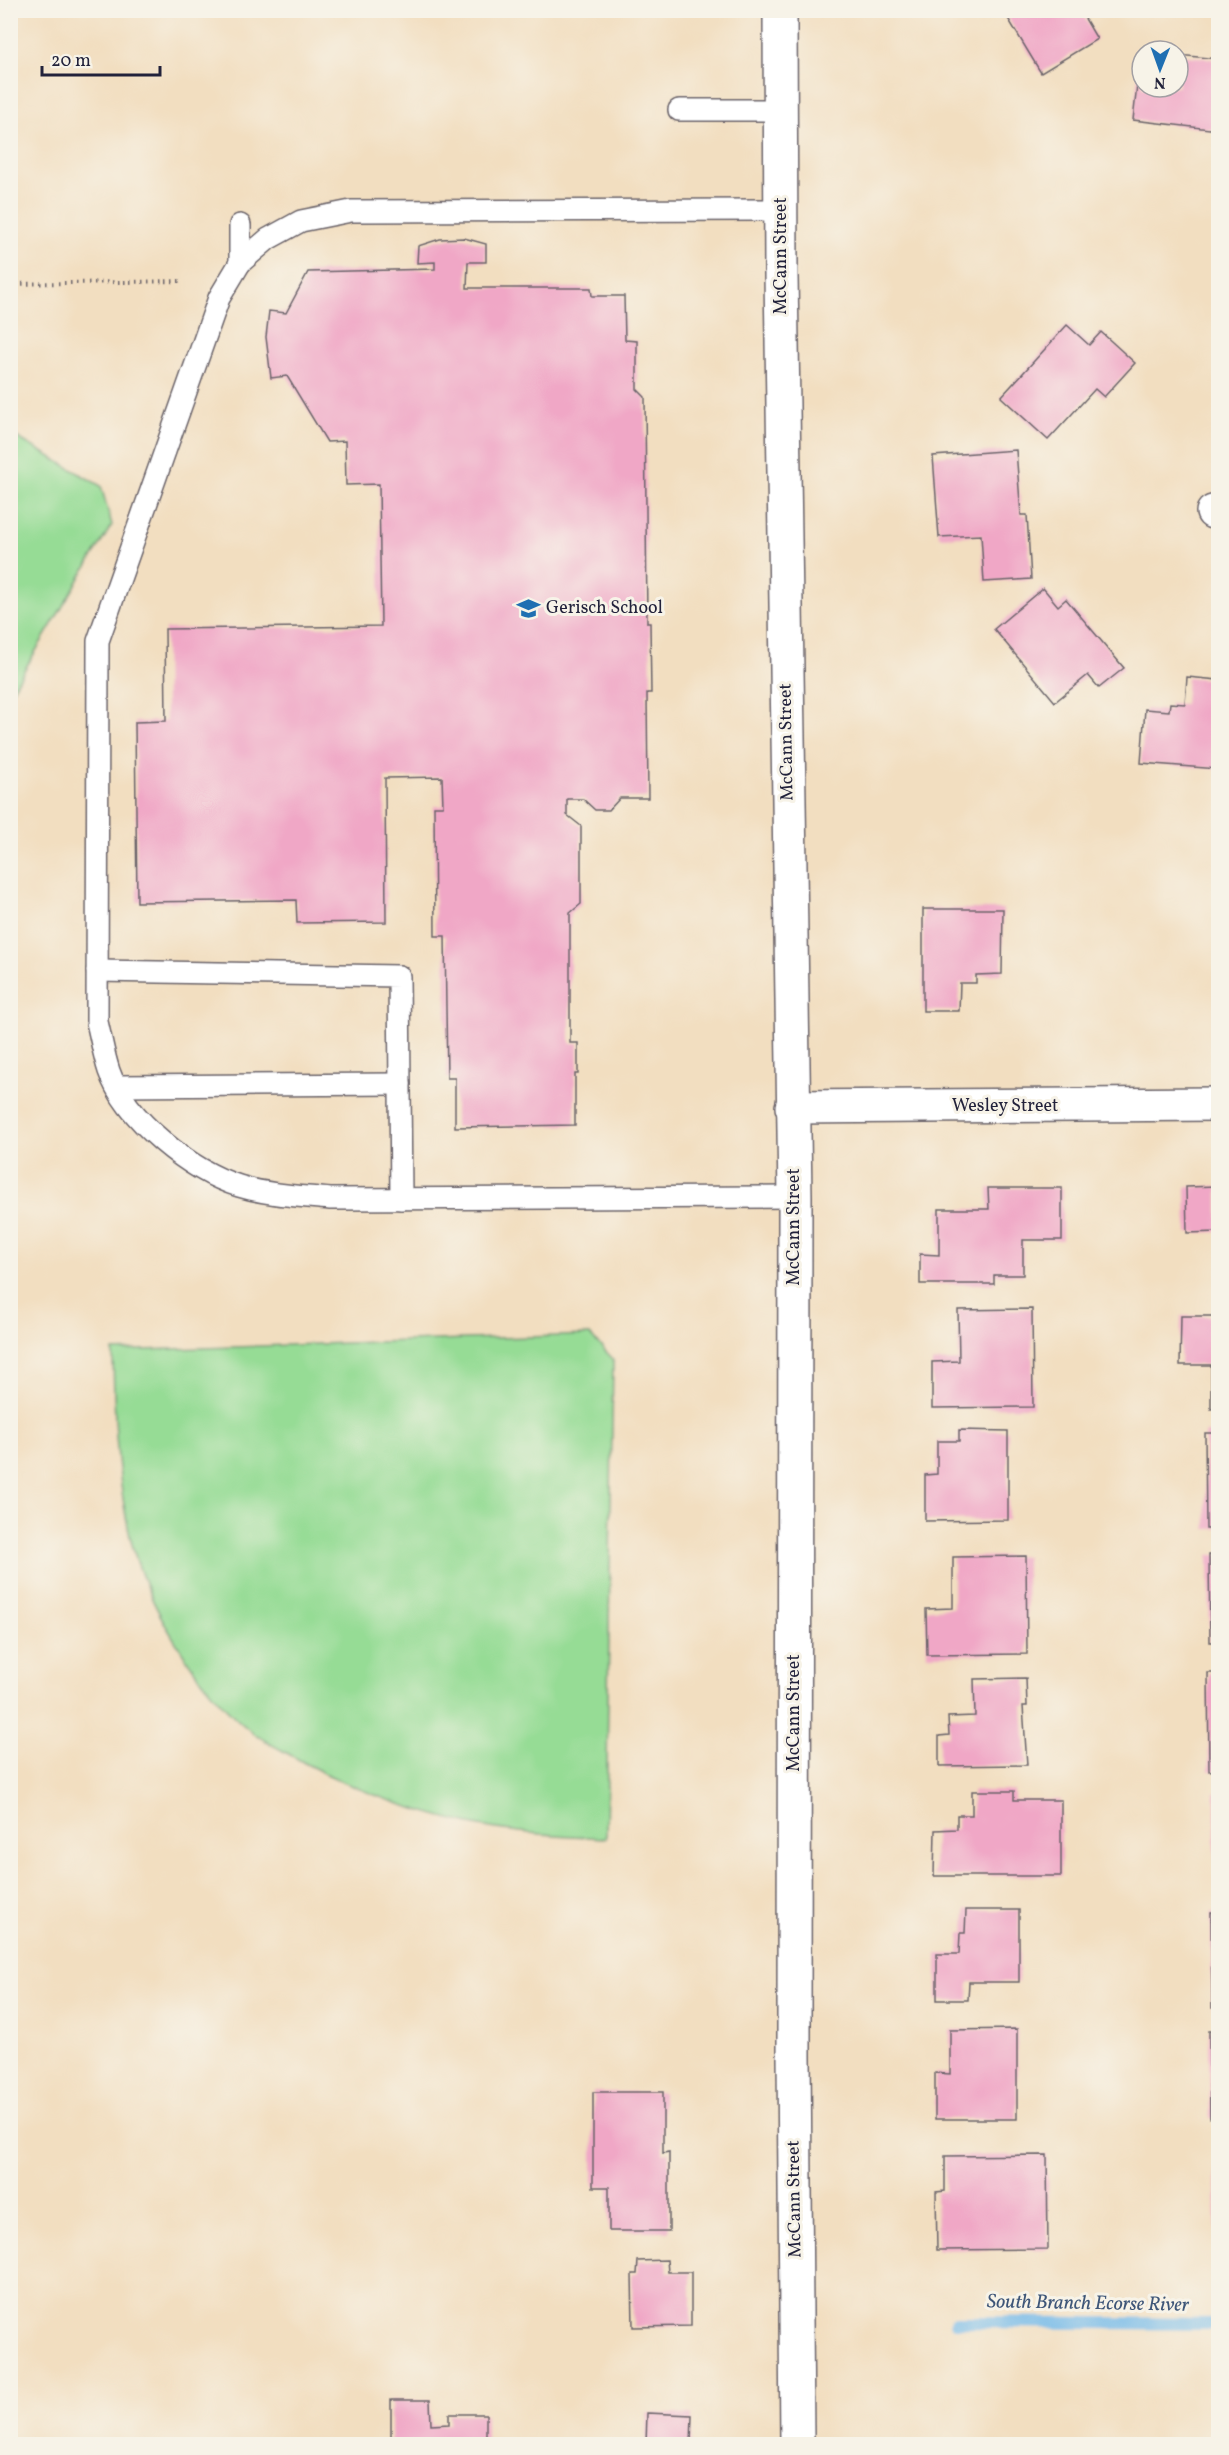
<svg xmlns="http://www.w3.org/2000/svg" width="1229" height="2455" viewBox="0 0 1229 2455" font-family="Vollkorn,serif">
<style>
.green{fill:#96dc95;stroke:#5c7f68;stroke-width:1.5}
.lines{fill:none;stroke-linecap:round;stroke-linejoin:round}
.stream{stroke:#71b8e8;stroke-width:12}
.building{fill:#f0a7c6}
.service-casing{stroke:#6b646a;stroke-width:24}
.minor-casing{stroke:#6b646a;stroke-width:36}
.path{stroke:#6b646a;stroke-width:4;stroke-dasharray:1.5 4.5;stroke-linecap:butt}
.service{stroke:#fff;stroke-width:21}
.minor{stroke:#fff;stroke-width:33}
.labels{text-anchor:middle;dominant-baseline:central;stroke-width:6;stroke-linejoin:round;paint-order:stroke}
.street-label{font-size:18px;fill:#22223b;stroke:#f7f3e8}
.poi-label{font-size:18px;fill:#22223b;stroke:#f7f3e8;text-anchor:start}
.water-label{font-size:20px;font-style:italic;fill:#3e5678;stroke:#f7f3e8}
</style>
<rect width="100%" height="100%" fill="#f7f3e8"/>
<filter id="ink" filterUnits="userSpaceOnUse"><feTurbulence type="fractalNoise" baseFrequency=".0167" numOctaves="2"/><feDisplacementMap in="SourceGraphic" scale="12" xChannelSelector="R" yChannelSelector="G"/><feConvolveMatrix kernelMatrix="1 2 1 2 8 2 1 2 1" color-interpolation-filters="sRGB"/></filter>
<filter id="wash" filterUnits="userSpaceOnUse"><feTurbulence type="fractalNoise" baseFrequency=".008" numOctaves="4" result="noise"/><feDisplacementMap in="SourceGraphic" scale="24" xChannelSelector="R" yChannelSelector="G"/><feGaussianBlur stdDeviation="1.35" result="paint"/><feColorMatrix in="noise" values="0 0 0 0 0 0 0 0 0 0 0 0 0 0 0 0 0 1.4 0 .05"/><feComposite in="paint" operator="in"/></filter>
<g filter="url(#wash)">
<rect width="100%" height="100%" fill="#f2dec0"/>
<g class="green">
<polygon points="11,434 101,486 112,525 11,692"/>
<path d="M590,1335L613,1359L606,1838C561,1835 514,1834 470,1824C406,1809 341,1785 285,1752C274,1746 263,1740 253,1733C199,1690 145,1604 130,1536C116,1474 114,1413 113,1351Z"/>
</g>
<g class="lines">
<polyline class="stream" points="956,2322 1218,2324"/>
</g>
<g id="blocks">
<g class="building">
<polygon points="1003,10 1080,10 1097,39 1041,73"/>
<polygon points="1141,51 1142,87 1178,87 1178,55 1218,59 1218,130 1133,120"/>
<polygon points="464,238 486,244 486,262 468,262 467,288 591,288 592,296 624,296 625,340 637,341 637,389 645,397 647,623 650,623 651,693 647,693 648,798 620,798 609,810 595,810 583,799 567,799 567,815 581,826 581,904 570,913 570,1043 578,1043 578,1074 575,1074 575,1125 455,1127 455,1078 447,1078 445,936 435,936 434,806 443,806 442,777 385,778 386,922 297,923 296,900 137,902 135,722 166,721 165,629 381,626 379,484 346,485 345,441 327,442 287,376 271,378 266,337 269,311 286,313 308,272 435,269 435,262 417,263 418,246 440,239"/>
<polygon points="1067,325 1089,345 1101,332 1135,363 1104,397 1095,389 1048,440 1001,397"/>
<polygon points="1016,450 1021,515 1027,515 1031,579 984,582 981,535 939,537 933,456"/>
<polygon points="1043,588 1058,606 1066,599 1124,668 1099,688 1088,675 1055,702 994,629"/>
<polygon points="1187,677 1218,680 1218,769 1141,763 1145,709 1169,711 1170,703 1185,704"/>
<polygon points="923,909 1003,909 1002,974 976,975 976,983 960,983 959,1011 923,1011"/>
<polygon points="1218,1186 1218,1232 1187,1233 1186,1187"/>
<polygon points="988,1188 1062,1188 1062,1240 1023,1240 1023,1275 994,1275 994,1284 920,1284 920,1254 939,1255 939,1209 989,1209"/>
<polygon points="1032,1309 1033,1407 932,1408 932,1362 959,1361 958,1310"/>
<polygon points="1181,1316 1218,1316 1218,1409 1211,1409 1211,1365 1180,1365"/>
<polygon points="959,1430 1008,1431 1008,1520 925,1521 925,1475 937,1474 937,1441 959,1441"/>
<polygon points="1205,1433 1218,1433 1218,1529 1206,1529"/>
<polygon points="1209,1555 1218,1555 1218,1642 1210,1642"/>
<polygon points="1026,1556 1027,1654 927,1655 926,1609 953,1608 953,1557"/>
<polygon points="1208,1673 1218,1673 1218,1770 1209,1771"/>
<polygon points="1026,1678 1027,1706 1023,1706 1027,1765 939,1766 939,1736 949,1735 948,1717 975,1716 974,1679"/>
<polygon points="972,1791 1014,1791 1014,1800 1061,1800 1061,1876 934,1876 935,1830 957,1829 957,1815 972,1815"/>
<rect x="1215" y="1793" width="3" height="96"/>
<polygon points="966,1910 1019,1910 1019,1982 969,1982 968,2000 937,2000 937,1954 959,1954 960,1933 965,1933"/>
<polygon points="1211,1912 1218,1912 1218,2008 1212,2008"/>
<polygon points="1017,2029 1017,2119 935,2119 935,2073 950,2074 950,2030"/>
<polygon points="1209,2031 1218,2031 1218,2118 1210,2118"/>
<polygon points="593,2092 663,2092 663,2153 669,2152 669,2231 609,2231 609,2187 593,2187"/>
<polygon points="1215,2152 1218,2152 1218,2238 1216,2239"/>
<polygon points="1047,2155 1048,2249 937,2250 936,2192 945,2191 945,2156"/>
<polygon points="667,2260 668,2272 691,2272 691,2326 633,2327 632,2274 637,2274 638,2261"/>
<polygon points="391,2400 430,2400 431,2425 449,2424 449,2414 486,2414 486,2444 391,2444"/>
<polygon points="647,2413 692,2415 691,2444 646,2444"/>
</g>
</g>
</g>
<g filter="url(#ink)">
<use href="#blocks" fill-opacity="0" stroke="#6b646a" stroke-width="1.5"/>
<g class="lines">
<defs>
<g id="service">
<polyline points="679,110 780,110"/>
<path d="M780,210L351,211L301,221L268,239L240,263L219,298L98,641L97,1022C101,1038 104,1056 109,1071C126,1120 191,1171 239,1186C268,1195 300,1196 330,1199L795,1197"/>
<polyline points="240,263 240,225"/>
<polyline points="97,971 399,976 401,1199"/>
<polyline points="116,1086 400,1084"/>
</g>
<g id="minor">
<polyline points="780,10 781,275 795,1197 794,2054 797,2444"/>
<polyline points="1213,512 1218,512"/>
<polyline points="792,1107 1218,1104"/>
</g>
</defs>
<use href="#service" class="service-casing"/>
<use href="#minor" class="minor-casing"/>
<polyline class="path" points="10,284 181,281"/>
<use href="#service" class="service"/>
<use href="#minor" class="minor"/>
</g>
</g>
<defs>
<symbol id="school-bare" viewBox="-9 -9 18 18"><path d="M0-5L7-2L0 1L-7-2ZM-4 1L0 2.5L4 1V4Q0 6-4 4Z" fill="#1f6fb2" stroke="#f7f3e8" stroke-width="2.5" paint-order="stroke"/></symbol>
</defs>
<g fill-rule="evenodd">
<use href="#school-bare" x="512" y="592" width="33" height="33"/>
</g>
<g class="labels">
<g class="street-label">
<text transform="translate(781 256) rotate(-90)">McCann Street</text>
<text transform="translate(787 742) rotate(-91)">McCann Street</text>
<text x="1005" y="1106">Wesley Street</text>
<text transform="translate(794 1227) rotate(-90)">McCann Street</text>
<text transform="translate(794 1713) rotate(-90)">McCann Street</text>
<text transform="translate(795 2199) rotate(-91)">McCann Street</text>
</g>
<g class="poi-label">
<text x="546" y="608">Gerisch School</text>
</g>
<g class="water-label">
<text transform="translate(1088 2304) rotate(1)">South Branch Ecorse River</text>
</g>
</g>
<rect width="1229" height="2455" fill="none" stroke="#f7f3e8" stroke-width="36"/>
<g transform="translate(1160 69) rotate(181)"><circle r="28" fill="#f7f3e8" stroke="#a29fa3" stroke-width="1.5"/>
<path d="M0-4.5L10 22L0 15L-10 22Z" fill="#1f6fb2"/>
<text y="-9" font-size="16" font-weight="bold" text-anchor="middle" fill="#22223b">N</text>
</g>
<path d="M42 66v9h118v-9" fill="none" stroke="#22223b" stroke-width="3"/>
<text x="51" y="66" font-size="18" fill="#22223b" stroke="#f7f3e8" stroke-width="4.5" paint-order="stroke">20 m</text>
</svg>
